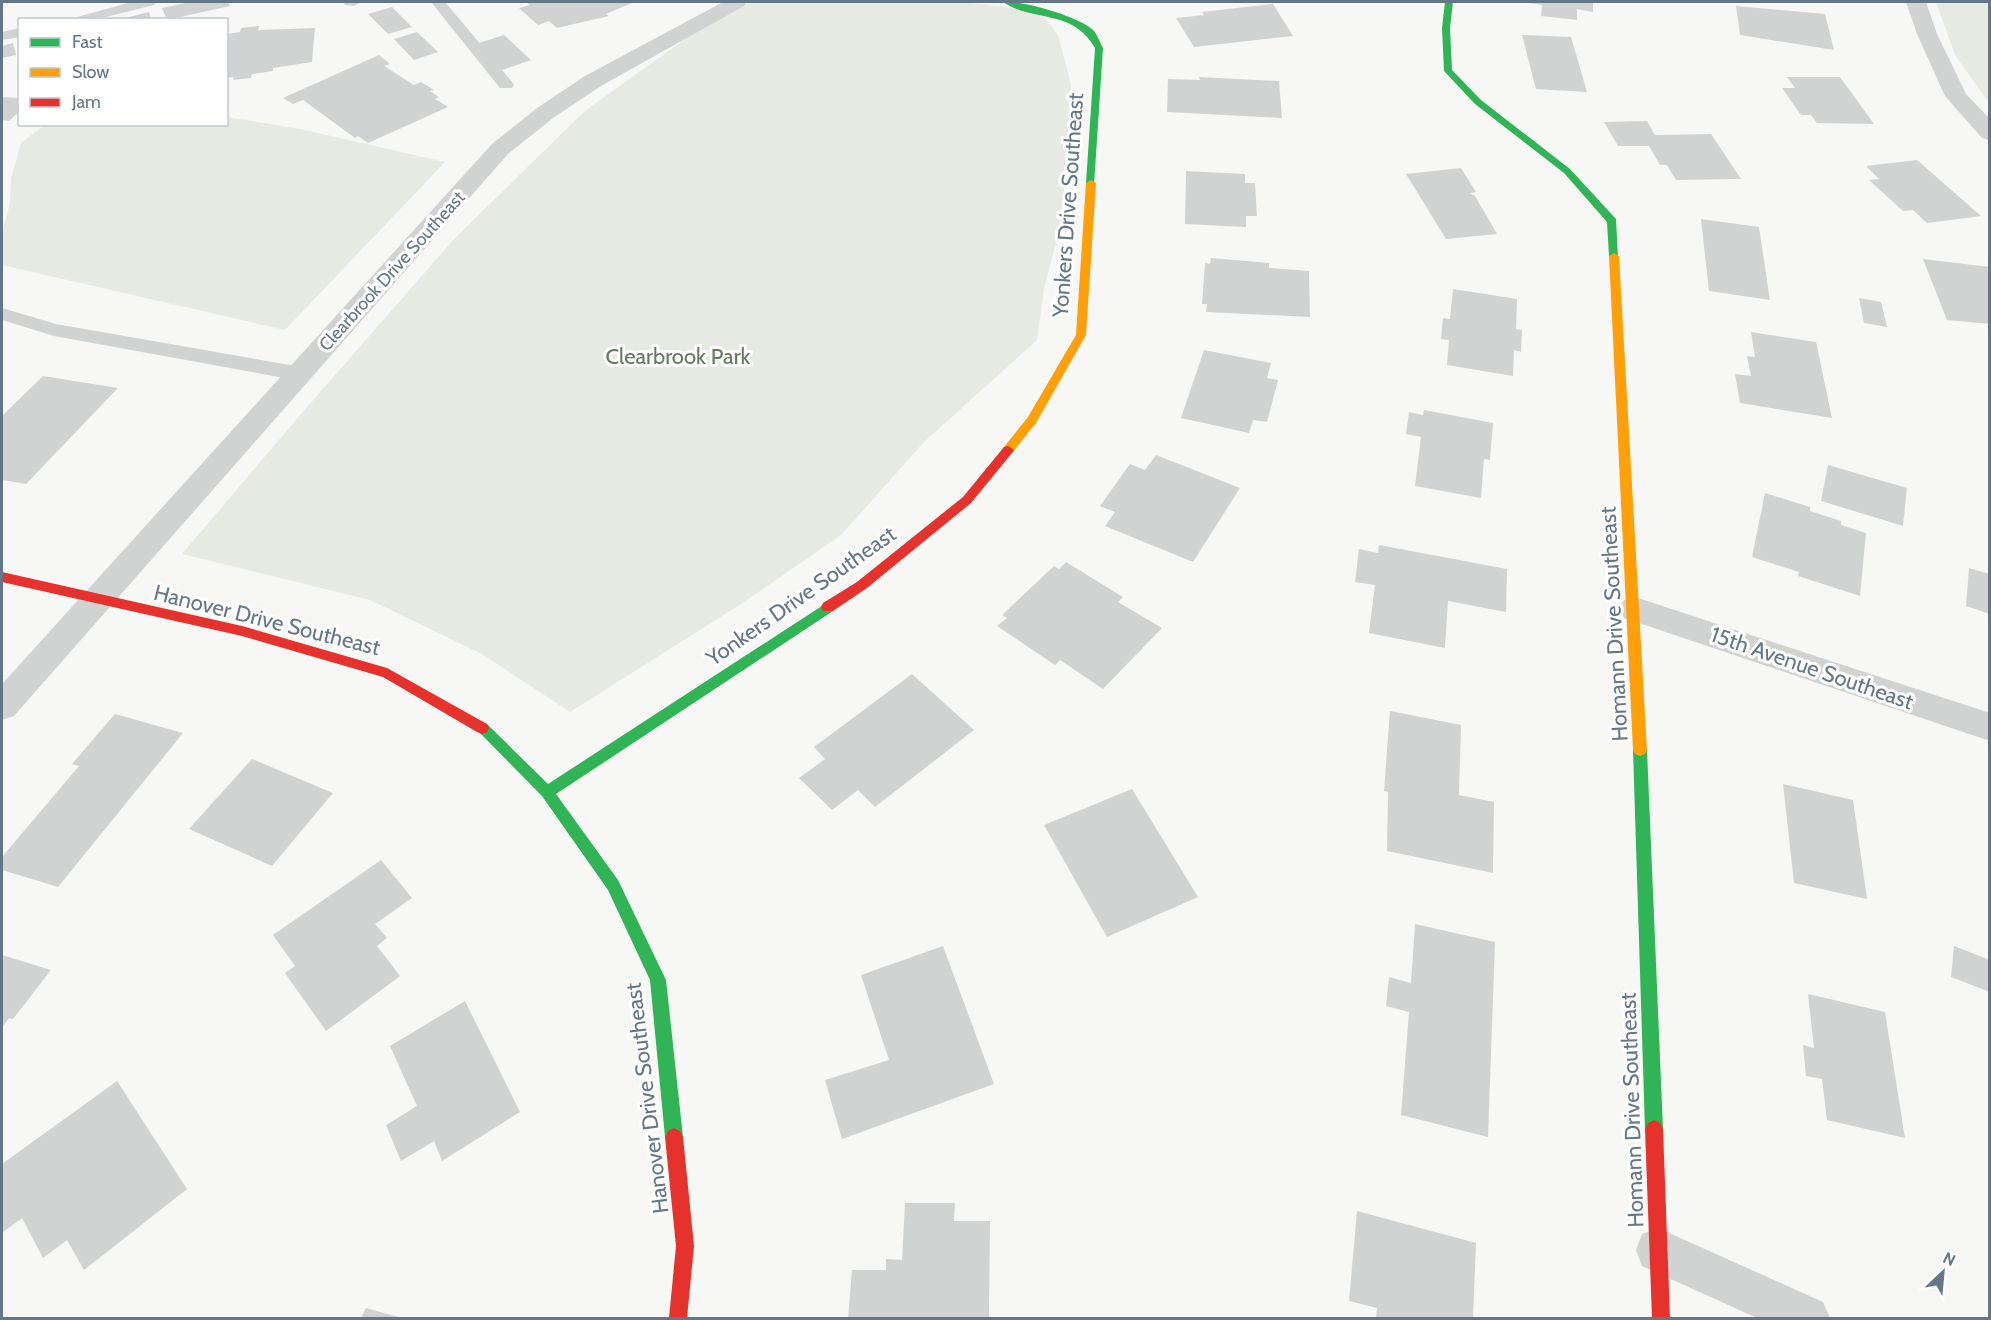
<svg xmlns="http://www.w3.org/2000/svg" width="1991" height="1320" viewBox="0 0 1991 1320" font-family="Cabin,sans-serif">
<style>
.green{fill:#e6eae3}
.building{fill:#d1d3d3}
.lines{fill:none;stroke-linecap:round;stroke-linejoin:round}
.lane{fill:#d1d2d2;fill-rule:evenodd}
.street{fill:#d1d2d2;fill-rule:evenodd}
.fast{fill:#30b455;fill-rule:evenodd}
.slow{fill:#ff9f0a;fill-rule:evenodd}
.jam{fill:#e5322d;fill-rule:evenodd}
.labels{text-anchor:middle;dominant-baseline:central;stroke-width:6;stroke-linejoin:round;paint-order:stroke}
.far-street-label{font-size:18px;fill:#647789;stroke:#fff}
.street-label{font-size:22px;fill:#647789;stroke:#fff}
.park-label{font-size:22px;fill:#647a5f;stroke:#fff}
</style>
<rect width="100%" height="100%" fill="#f7f7f5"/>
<g class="green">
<polygon points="750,2 964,2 1010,8 1044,17 1058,35 1071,85 1062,219 1044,289 1037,340 925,441 841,535 741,604 570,712 482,654 370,600 182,554 301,414 455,238 585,111 685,39"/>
<polygon points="1936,2 1989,2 1989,103 1955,55"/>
<polygon points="227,117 300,129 445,162 285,330 2,265 2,233 10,203 11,178 21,143 45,125 226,124"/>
</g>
<g class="building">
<polygon points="190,2 228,2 230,6 167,20 162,8"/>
<polygon points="526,2 634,2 606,14 609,16 557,28 549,21 538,25 519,8 530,5"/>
<polygon points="1523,2 1593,2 1593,12 1577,9 1577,20 1541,16 1542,5"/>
<polygon points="1273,4 1293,36 1194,47 1176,18 1204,15 1202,12"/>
<polygon points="1736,6 1825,14 1834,50 1740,35"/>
<polygon points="392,7 412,27 388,34 368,14"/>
<polygon points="149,12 151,20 121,20 121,19"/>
<polygon points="259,26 258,30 315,28 312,62 273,68 273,71 252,74 251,78 233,80 234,77 226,78 226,34 240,32 241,28"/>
<polygon points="417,32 438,52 414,60 394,39"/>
<polygon points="504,35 531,60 502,70 476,44"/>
<polygon points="1522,35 1571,37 1587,92 1536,89"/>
<polygon points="13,43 16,55 2,58 2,46"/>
<polygon points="379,55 390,64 384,66 414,85 421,82 434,90 430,91 439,97 435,99 448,107 368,143 358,136 355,138 303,100 293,104 283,98"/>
<polygon points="1199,77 1279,81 1282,118 1167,112 1168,79 1200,80"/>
<polygon points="1787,77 1840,77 1874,124 1817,123 1811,115 1801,115 1782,88 1795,88"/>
<polygon points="2,97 20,98 20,111 9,121 2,120"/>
<polygon points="1647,121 1655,135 1711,134 1741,179 1676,180 1667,165 1660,165 1649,146 1618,146 1604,122"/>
<polygon points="1917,160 1981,216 1927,223 1913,210 1903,211 1869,180 1879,179 1866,166"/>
<polygon points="1461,168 1476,192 1470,193 1475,196 1497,234 1446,239 1406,174"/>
<polygon points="1186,171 1245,174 1245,183 1255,183 1257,216 1246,216 1246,227 1185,224"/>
<polygon points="1701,219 1759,227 1770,300 1709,291"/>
<polygon points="1211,258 1269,263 1269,268 1309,271 1310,317 1206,312 1207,304 1202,304 1205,263 1210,264"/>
<polygon points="1923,259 1990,267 1990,324 1947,320"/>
<polygon points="1453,289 1517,299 1516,329 1522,330 1521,352 1514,350 1513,376 1447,365 1449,340 1441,339 1443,318 1450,319"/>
<polygon points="1859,298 1881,302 1887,327 1864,323"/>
<polygon points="1751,332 1816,342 1832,418 1740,403 1735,374 1751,376 1747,356 1755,357"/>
<polygon points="1204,350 1271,363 1267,378 1278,380 1267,422 1253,420 1249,433 1181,418"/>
<polygon points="43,376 118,388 26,484 2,480 2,416"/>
<polygon points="1424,410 1493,423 1490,460 1484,459 1481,498 1415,486 1421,437 1406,434 1409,412 1423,415"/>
<polygon points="1156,455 1240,488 1193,562 1105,526 1115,512 1100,506 1130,464 1145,470"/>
<polygon points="1828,465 1907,488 1903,526 1821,501"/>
<polygon points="1765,493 1810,507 1810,511 1841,521 1841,525 1866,533 1860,596 1798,576 1799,572 1752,557"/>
<polygon points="1379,545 1507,569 1506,612 1448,601 1445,648 1369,633 1375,585 1355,582 1359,549 1378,553"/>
<polygon points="1066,562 1123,597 1118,602 1162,628 1103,689 1060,660 1055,665 997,626 1007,618 1002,615 1054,566 1059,569"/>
<polygon points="1969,568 1990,574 1990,614 1966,606"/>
<polygon points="912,674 974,730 875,807 858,790 832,810 799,778 825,759 814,747"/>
<polygon points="1390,711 1461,725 1459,795 1494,802 1493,873 1387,851 1388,792 1384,791"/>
<polygon points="115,714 183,733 58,887 2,870 2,857 79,766 72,764"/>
<polygon points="252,759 333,793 272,866 189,829"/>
<polygon points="1783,784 1853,800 1867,899 1794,883"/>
<polygon points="1132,789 1198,897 1107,937 1044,825"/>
<polygon points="381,860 412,898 375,924 387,938 377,946 400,976 326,1031 285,973 295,966 273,935"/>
<polygon points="1415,924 1495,942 1488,1137 1401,1115 1409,1012 1386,1006 1389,977 1411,983"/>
<polygon points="943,946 994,1084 842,1139 825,1080 889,1060 861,975"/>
<polygon points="1954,946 1990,960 1990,992 1951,977"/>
<polygon points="2,955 51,970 13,1019 9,1018 2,1028"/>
<polygon points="1808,994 1885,1012 1905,1138 1827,1120 1822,1079 1806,1076 1803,1045 1814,1048"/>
<polygon points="465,1001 520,1112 442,1161 434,1141 401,1161 386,1125 417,1106 390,1046"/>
<polygon points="117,1081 187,1189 84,1270 67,1240 43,1258 22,1218 2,1233 2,1164"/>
<polygon points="905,1203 955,1203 954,1221 990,1221 989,1318 848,1318 852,1270 886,1270 886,1259 902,1260"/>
<polygon points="1357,1211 1476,1243 1473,1318 1376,1318 1377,1308 1349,1301"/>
<polygon points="366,1308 402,1318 361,1318"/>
</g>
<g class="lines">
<g class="lane">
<polygon points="132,2 156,2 154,5 94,20 66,20"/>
<polygon points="343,2 361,2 354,6 345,5"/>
<polygon points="431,2 445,2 512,82 514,85 512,88 500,88"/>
<polygon points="20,28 20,37 2,40 2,32"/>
<polygon points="2,308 56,324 301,367 308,369 311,374 308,379 301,381 54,336 2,320"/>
</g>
<g class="street">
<polygon points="723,2 747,2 744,6 601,86 553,118 508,154 14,716 2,720 2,684 492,144 537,108 585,76"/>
<polygon points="1906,2 1926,2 1937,34 1966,94 1990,119 1990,140 1982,138 1945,96 1917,34"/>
<polygon points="1635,597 1990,713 1990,741 1624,618 1619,609 1624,600"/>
<polygon points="1658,1228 1823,1302 1830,1318 1757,1318 1642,1266 1636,1250 1642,1234"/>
</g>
<g class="fast">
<path d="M1003,2C1021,0 1081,17 1094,31C1098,36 1100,43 1103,48L1094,185L1086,183L1095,48C1072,8 1034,23 1003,2Z"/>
<polygon points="1445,2 1453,2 1450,28 1452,70 1481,100 1570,169 1616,219 1618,258 1610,258 1609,256 1607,222 1564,173 1475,104 1444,71 1442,28"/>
<polygon points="828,602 835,607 833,611 556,794 618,880 666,980 683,1137 680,1143 674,1146 668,1143 665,1137 650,980 608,890 542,796 475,728 477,724 482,722 487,724 548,784"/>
<polygon points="1640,744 1645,746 1647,750 1663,1129 1660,1135 1654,1138 1648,1135 1645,1129 1633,750 1635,746"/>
</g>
<g class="slow">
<polygon points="1091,180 1096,183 1086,335 1036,423 1012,453 1004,453 1002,450 1004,447 1028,417 1076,335 1086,183"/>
<polygon points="1614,253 1619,256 1647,750 1645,754 1640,756 1635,754 1633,750 1609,256"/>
</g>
<g class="jam">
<polygon points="1008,446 1014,450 1012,453 971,503 867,588 833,611 823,611 821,607 823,603 857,582 963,497 1004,447"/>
<polygon points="2,572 242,626 387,668 487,724 489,728 487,732 482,734 477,732 383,677 242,636 2,582"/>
<polygon points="1654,1120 1660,1123 1663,1129 1670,1318 1652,1318 1645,1129 1648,1123"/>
<polygon points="674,1128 680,1131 683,1137 694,1246 687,1318 669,1318 676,1246 665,1137 668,1131"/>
</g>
</g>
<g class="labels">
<g class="far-street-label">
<text transform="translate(392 271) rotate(-48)">Clearbrook Drive Southeast</text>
</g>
<g class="street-label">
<text transform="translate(1068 205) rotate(-86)">Yonkers Drive Southeast</text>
<text transform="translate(801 596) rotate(-35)">Yonkers Drive Southeast</text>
<text transform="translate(267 620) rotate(14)">Hanover Drive Southeast</text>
<text transform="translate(1614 624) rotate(-93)">Homann Drive Southeast</text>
<text transform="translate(1812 668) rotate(19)">15th Avenue Southeast</text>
<text transform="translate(647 1098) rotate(-97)">Hanover Drive Southeast</text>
<text transform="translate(1632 1110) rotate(-92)">Homann Drive Southeast</text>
</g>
<g class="park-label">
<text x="678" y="356">Clearbrook Park</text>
</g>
</g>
<rect width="1991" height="1320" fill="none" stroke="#647789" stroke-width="6"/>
<rect x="18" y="18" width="210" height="108" fill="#ffffff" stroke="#c1c9d0" stroke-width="1.5"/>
<rect x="30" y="38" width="30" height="9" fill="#30b455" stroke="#c1c9d0" stroke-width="1.5"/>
<text x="72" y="48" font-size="18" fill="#647789">Fast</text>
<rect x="30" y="68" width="30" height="9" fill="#ff9f0a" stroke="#c1c9d0" stroke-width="1.5"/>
<text x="72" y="78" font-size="18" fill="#647789">Slow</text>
<rect x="30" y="98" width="30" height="9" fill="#e5322d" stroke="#c1c9d0" stroke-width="1.5"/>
<text x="72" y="108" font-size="18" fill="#647789">Jam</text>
<g transform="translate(1943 1272) rotate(26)" stroke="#ffffff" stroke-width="4.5" paint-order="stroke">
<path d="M0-4.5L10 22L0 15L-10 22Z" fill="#647789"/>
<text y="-9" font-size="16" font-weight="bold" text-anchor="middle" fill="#647789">N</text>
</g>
</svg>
